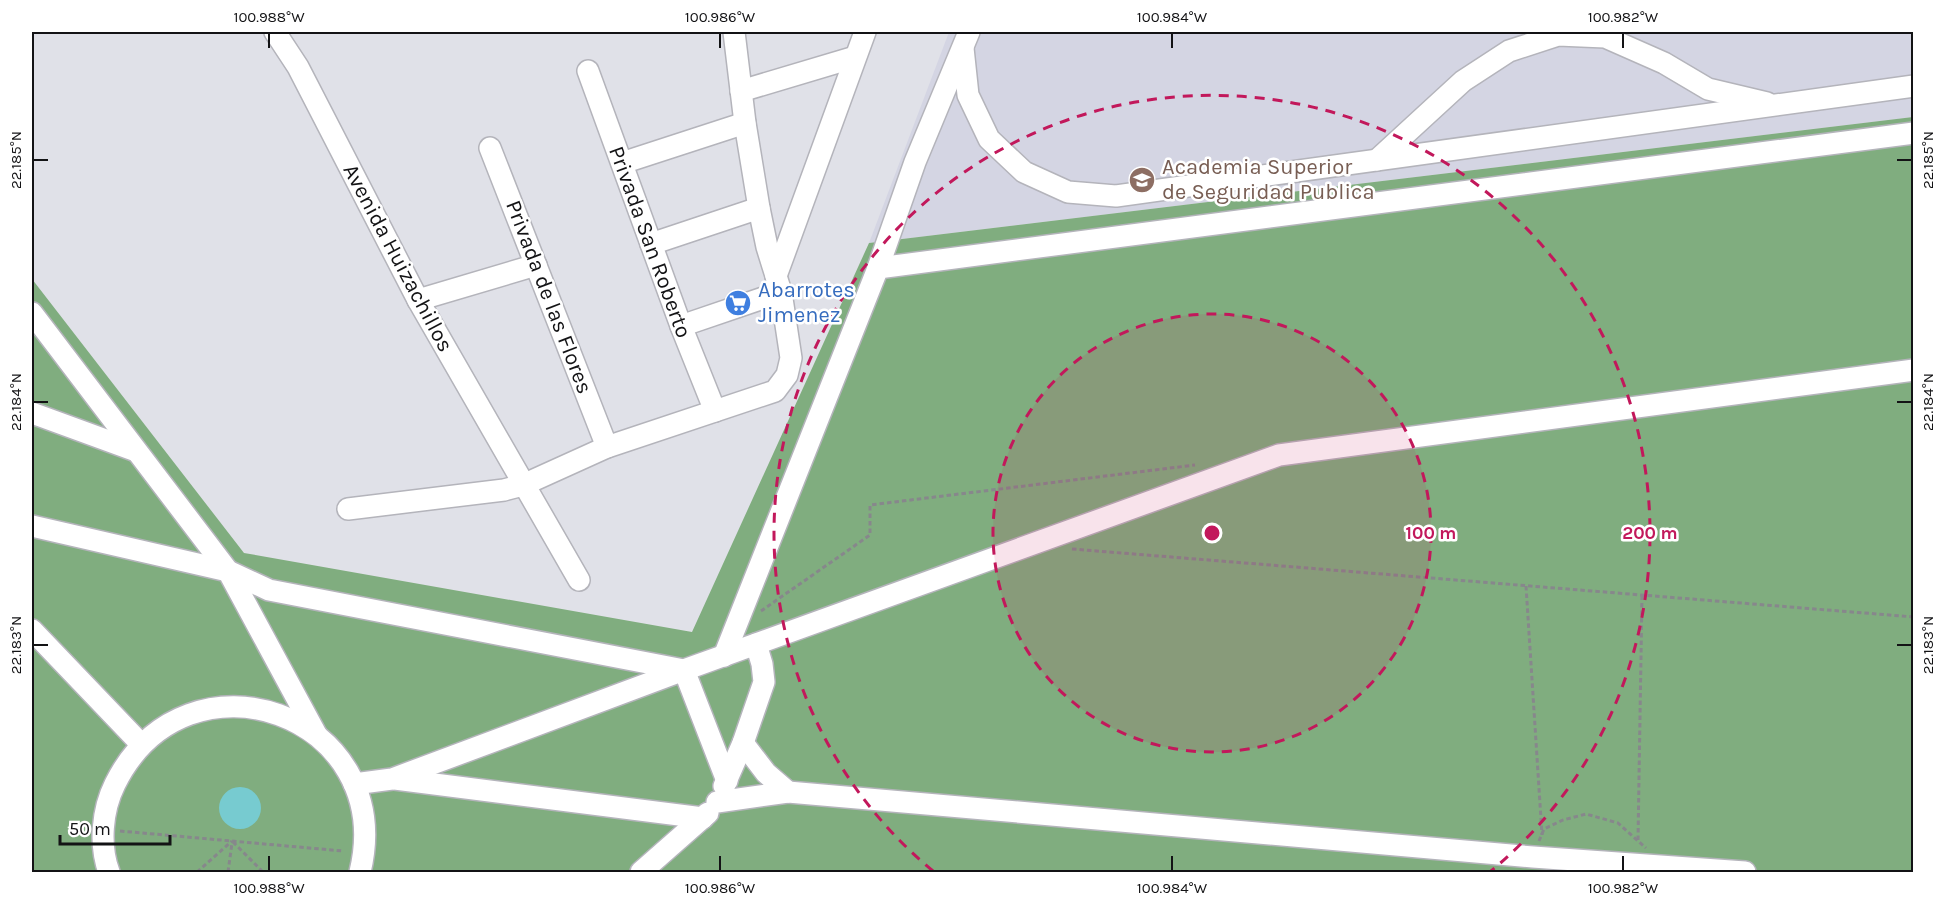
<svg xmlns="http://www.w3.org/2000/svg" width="1945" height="904" viewBox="0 0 1945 904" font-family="Karla,sans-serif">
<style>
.built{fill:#d4d5e3}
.forest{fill:#80ad7f}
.water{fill:#77cbd0}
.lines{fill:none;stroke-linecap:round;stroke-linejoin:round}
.minor-casing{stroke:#b4b4bb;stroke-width:24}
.path{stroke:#87878c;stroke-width:3;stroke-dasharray:4.5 3;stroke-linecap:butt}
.minor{stroke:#fff;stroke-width:21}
.ticks{fill:none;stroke:#131315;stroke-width:2}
.ring{fill:none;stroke:#c2185b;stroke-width:3;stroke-dasharray:10 8}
.labels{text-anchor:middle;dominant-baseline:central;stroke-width:5;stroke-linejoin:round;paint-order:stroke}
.education-label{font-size:22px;fill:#785e54;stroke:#fff;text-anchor:start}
.street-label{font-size:22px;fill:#131315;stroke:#fff}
.shop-label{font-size:22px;fill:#366cbe;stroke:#fff;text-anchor:start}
.centre{fill:#c2185b;stroke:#fff;stroke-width:3}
.ring-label{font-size:18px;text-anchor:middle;font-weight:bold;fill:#c2185b;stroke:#fff;stroke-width:5;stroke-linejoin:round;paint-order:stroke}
.neatline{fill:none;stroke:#131315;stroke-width:2}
.ticks-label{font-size:15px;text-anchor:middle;fill:#131315}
</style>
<rect width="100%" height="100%" fill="#e0e1e8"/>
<polygon class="built" points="949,32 1913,32 1913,117 869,243"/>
<polygon class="forest" points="1913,117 1913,872 32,872 32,279 244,553 692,632 869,243"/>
<circle class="water" cx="240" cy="808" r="21"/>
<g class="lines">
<defs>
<g id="minor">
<polyline points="275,32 298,67 418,300 579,580"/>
<polyline points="963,48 968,95 989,139 1024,172 1068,192 1116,196 1914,86"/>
<polyline points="588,71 681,326 715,411"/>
<polyline points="741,91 855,57"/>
<polyline points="490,148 607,447"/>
<polyline points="1377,160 1463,81 1509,51 1558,35 1605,37 1664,63 1708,89 1767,103"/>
<polyline points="622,163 745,123"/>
<polyline points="651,244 759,208"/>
<polyline points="878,268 915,162 969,32"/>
<polyline points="776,276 865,32"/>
<polyline points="418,300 536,265"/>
<polyline points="32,313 228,571 269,590 684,670 1279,455 1914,370"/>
<polyline points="681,326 781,292"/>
<polyline points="32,413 136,451"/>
<polyline points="348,509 504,490 523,485 607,447 775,391 787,375 791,358 781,292 767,247 759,208 745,123 734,32"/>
<polyline points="32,526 228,571 316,734"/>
<polyline points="32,630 141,744"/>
<polyline points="724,656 878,268 1914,133"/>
<polyline points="743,743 766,773 788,792"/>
<polyline points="395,779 703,818"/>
<polyline points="354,784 392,779 684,670 727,781"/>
<polyline points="724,786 743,743 764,682 762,664 756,644"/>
<polyline points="717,802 788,792 1533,857 1745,872"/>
<path d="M109,872C99,845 102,810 115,784C187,639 398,715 360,872"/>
<polyline points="641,872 708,813"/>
</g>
</defs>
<use href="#minor" class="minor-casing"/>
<g class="path">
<polyline points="1072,549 1914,617"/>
<polyline points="1526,586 1542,835"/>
<polyline points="761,611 870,535 870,505 1195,465"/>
<polyline points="120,831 343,851"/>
<polyline points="1638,840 1642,595"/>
<polyline points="1539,841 1544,829 1563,820 1586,814 1618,823 1646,848"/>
<polyline points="233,842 263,872"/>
<polyline points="197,872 232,841"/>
<polyline points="228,872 232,843"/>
</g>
<use href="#minor" class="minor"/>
</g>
<path class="ticks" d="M269,33V48M720,33V48M1172,33V48M1623,33V48M33,160H48M1897,160H1912M33,402H48M1897,402H1912M33,645H48M1897,645H1912M269,856V871M720,856V871M1172,856V871M1623,856V871"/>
<circle cx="1212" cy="533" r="219" fill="#c2185b" fill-opacity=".12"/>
<g class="ring">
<circle cx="1212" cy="533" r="219"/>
<path d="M933 871A438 438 0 1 1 1491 871"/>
</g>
<defs>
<symbol id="university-disc" viewBox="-11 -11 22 22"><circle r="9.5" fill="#8d6e63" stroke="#fff"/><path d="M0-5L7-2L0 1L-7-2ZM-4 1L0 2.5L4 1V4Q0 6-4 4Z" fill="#fff"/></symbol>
<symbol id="supermarket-disc" viewBox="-11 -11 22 22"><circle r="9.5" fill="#3f7fe0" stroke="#fff"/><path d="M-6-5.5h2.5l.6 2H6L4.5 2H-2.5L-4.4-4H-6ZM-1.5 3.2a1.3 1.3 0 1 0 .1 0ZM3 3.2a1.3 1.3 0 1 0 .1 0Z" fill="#fff"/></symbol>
</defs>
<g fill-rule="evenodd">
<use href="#university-disc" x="1127" y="165" width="30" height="30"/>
<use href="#supermarket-disc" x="723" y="288" width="30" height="30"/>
</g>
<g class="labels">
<g class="education-label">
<text x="1162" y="167">Academia Superior<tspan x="1162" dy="25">de Seguridad Publica</tspan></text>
</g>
<g class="street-label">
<text transform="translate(650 242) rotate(70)">Privada San Roberto</text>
<text transform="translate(398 258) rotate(62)">Avenida Huizachillos</text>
<text transform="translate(549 297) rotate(69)">Privada de las Flores</text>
</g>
<g class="shop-label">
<text x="758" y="290">Abarrotes<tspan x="758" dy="25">Jimenez</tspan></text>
</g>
</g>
<circle cx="1212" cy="533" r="9" class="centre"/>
<g class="ring-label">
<text x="1431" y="539">100 m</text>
<text x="1650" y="539">200 m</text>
</g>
<rect width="1945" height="904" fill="none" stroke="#ffffff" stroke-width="66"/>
<path d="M60 835v9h110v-9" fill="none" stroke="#131315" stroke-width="3"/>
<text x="69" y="835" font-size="18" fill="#131315" stroke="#ffffff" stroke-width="4.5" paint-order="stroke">50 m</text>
<rect x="33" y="33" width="1879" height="838" class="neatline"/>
<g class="ticks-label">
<text x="269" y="22">100.988°W</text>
<text x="720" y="22">100.986°W</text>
<text x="1172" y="22">100.984°W</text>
<text x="1623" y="22">100.982°W</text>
<text transform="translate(16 160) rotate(-90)" y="5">22.185°N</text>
<text transform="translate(1928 160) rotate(-90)" y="5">22.185°N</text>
<text transform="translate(16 402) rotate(-90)" y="5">22.184°N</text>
<text transform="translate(1928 402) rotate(-90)" y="5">22.184°N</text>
<text transform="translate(16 645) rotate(-90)" y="5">22.183°N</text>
<text transform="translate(1928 645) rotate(-90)" y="5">22.183°N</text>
<text x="269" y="893">100.988°W</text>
<text x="720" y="893">100.986°W</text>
<text x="1172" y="893">100.984°W</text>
<text x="1623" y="893">100.982°W</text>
</g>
</svg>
